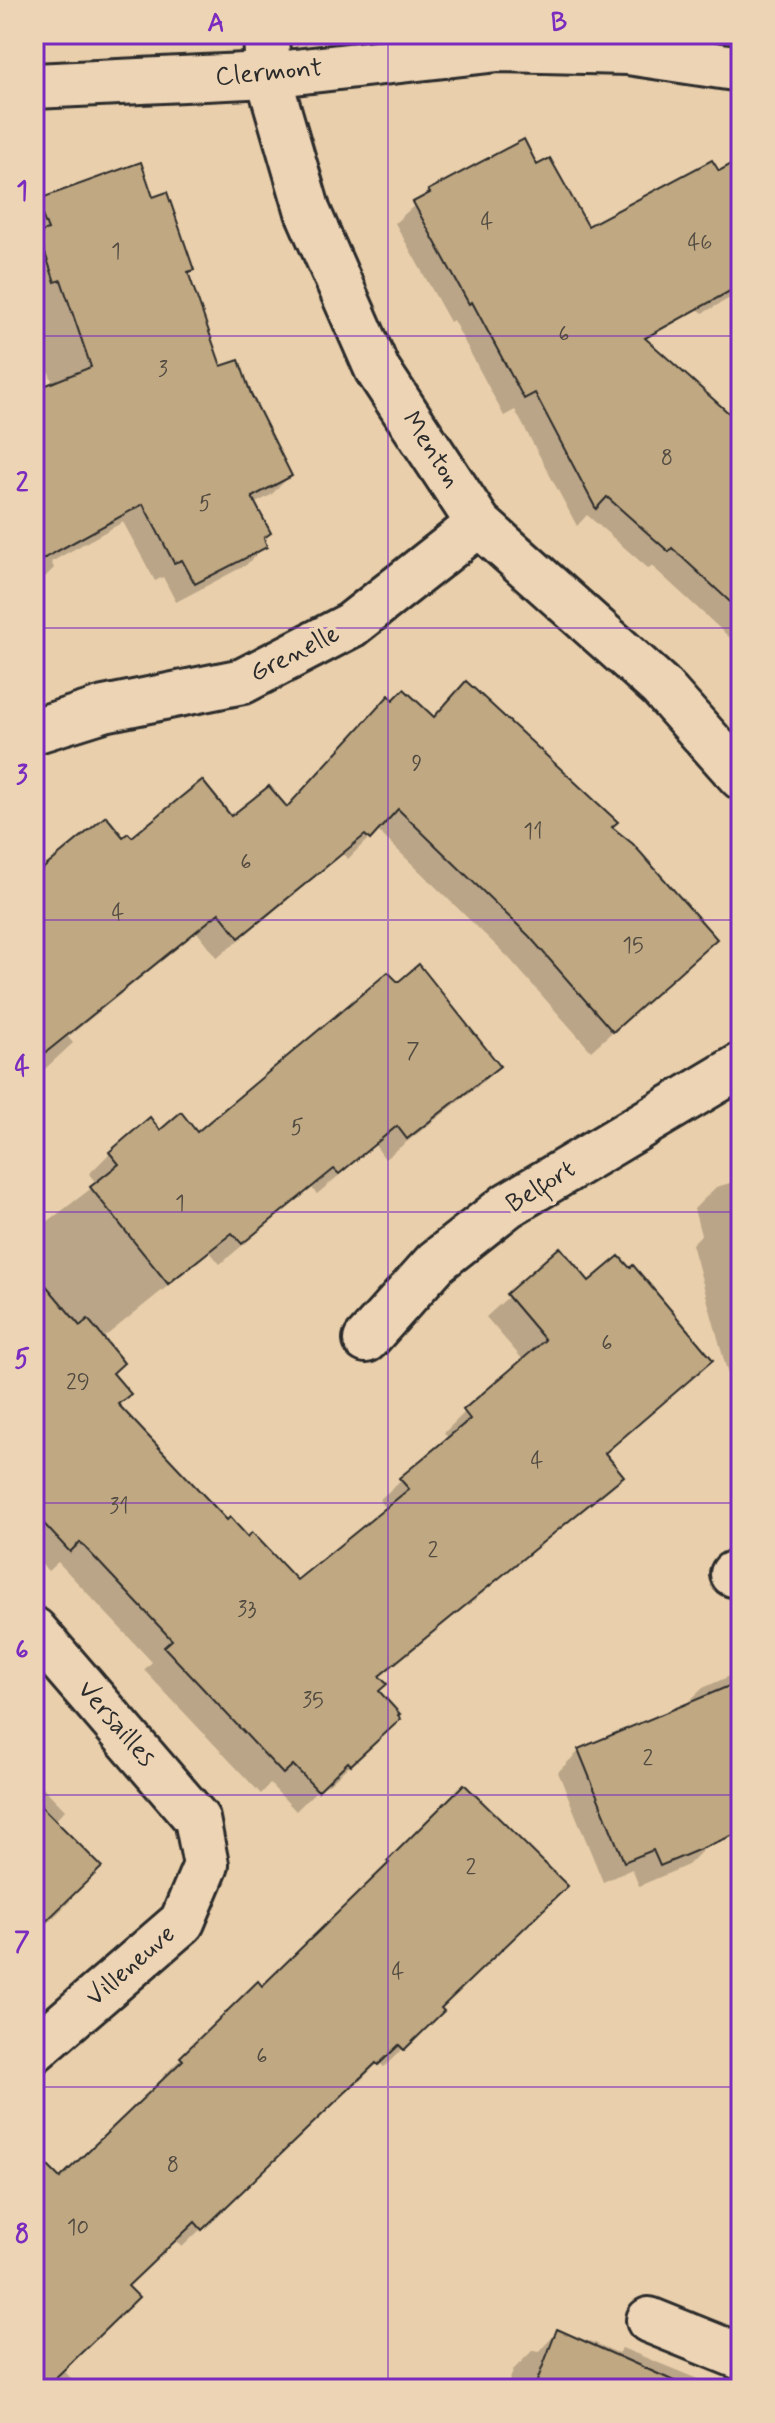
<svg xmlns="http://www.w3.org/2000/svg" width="775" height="2423" viewBox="0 0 775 2423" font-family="Mynerve,sans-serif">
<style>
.shadow{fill:#0003}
.building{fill:#c0a882;stroke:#2b2b2b;stroke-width:2}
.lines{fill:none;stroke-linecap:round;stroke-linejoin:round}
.minor-casing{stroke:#2b2b2b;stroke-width:50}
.minor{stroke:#edd4b5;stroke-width:44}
.grid{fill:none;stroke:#7b2cbf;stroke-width:2;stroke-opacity:0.55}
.labels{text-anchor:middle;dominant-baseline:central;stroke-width:8;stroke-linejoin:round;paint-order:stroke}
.number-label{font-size:22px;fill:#504a41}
.street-label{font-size:26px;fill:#2b2b2b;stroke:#edd4b5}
.neatline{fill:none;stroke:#7b2cbf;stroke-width:3}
.grid-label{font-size:26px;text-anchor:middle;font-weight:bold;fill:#7b2cbf}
</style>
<rect width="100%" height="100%" fill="#e9cfab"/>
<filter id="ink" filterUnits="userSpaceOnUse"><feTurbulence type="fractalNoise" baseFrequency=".0125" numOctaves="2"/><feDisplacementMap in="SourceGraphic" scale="16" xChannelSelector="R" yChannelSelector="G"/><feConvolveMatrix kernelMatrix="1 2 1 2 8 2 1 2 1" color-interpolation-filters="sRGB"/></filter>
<g filter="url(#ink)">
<g class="shadow">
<polygon points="741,161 741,292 703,313 596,233"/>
<polygon points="536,168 649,335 643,340 741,427 741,648 652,566 649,569 587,515 577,526 515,410 504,416 453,320 450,322 395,223 429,192"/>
<polygon points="152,199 192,269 187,274 220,369 249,395 290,476 271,495 254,504 265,546 246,565 176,602 163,577 155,581 123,522 51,562 54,568 34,588 34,440 67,421 34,332 34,207"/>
<polygon points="433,718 609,827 693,960 591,1051 508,957 377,830 348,859 343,854 217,958 197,932 68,1037 73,1043 34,1079 34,878 122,840 286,809"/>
<polygon points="498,1066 477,1087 385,1159 375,1145 317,1194 312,1188 220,1264 210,1252 102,1339 116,1405 227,1523 297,1582 387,1509 379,1500 449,1439 444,1433 465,1412 524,1361 486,1317 560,1250 589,1284 710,1360 604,1454 621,1475 600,1496 379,1678 377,1740 329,1784 326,1781 296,1811 270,1784 261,1794 144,1670 152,1662 58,1562 48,1571 34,1556 34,1232 97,1184 89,1174 110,1153 160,1133 197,1134"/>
<polygon points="741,1180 741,1422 692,1244 701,1235 694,1209 716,1187"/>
<polygon points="741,1671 741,1812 688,1865 639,1886 632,1869 603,1882 558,1772 579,1751 684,1706 703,1688"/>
<polygon points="34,1778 65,1810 54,1822 70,1901 34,1937"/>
<polygon points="464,1787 439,2008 441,2011 384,2067 379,2062 358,2083 356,2081 182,2247 175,2240 126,2287 62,2369 75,2382 68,2389 34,2389 34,2199 60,2181 165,2079 162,2077 258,1984 262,1989 371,1883 369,1881"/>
<polygon points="558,2332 587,2345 590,2341 618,2353 622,2348 722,2389 506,2389 514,2369 533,2350 538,2352"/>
</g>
<g class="building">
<polygon points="524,139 537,165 550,158 588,226 712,160 719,171 741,159 741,285 645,338 741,424 741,612 672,548 669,552 607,497 596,509 535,393 524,399 472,302 469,304 413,202 430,193 428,190"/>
<polygon points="141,162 153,197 167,192 194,270 188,272 221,366 239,360 251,394 292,476 252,497 271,533 264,538 267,547 195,584 182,560 174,563 143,504 34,564 34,390 91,367 61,280 55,282 38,233 48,230 36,200"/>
<polygon points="466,681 618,822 612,827 633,844 717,939 613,1032 529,936 398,809 370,840 365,835 239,938 219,913 34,1062 34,876 106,816 123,837 128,833 132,837 202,780 231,816 269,786 287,807 389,695 393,700 404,689 434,717"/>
<polygon points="419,964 500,1066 407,1139 397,1126 339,1174 334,1169 242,1244 232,1233 168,1284 90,1187 119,1164 109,1152 150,1117 160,1130 181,1112 197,1132 388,972 398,982"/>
<polygon points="560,1247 589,1281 619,1256 630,1268 633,1265 713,1360 605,1453 624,1476 379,1676 387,1684 379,1691 400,1714 398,1715 401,1719 351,1765 348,1762 318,1791 293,1765 283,1774 164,1647 172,1640 80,1542 70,1552 34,1513 45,1503 34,1492 34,1271 80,1326 88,1319 124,1363 113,1373 131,1394 118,1404 227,1520 230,1517 248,1537 252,1532 297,1580 409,1489 399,1478 470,1419 463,1410 545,1340 506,1294"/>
<polygon points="741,1681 741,1832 660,1866 653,1850 624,1862 578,1749"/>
<polygon points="464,1784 568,1886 441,2008 444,2011 404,2050 399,2045 378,2065 376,2063 202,2230 195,2222 128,2286 139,2297 44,2389 34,2389 34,2152 60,2178 183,2060 180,2057 258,1981 262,1986 389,1863 387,1861"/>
<polygon points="34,1799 102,1867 34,1933"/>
<polygon points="557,2329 692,2389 534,2389"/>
</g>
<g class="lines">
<defs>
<g id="minor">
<polyline points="266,34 268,75 308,212 377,369 479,524 660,686 741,777"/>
<polyline points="34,86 268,75 498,49 628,52 741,69"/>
<polyline points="34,731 104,709 243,681 351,625 479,524"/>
<polyline points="366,1340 436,1262 508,1205 741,1066"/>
<polyline points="733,1574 741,1572"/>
<polyline points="34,1630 197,1819 206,1865 182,1922 34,2050"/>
<polyline points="649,2320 741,2357"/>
</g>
</defs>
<use href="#minor" class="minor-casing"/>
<use href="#minor" class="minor"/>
</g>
</g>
<path class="grid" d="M388,34V2389M34,336H741M34,628H741M34,920H741M34,1212H741M34,1503H741M34,1795H741M34,2087H741"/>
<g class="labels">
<g class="number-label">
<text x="487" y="222">4</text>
<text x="700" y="243">46</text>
<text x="116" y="252">1</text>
<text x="564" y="335">6</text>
<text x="163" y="370">3</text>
<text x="667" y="459">8</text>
<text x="205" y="504">5</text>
<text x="417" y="764">9</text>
<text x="533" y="832">11</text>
<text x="246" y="863">6</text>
<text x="118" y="913">4</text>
<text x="633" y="946">15</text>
<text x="413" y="1052">7</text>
<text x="297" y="1128">5</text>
<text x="180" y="1204">1</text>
<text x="607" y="1344">6</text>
<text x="78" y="1383">29</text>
<text x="537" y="1461">4</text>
<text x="119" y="1507">31</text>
<text x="433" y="1551">2</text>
<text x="247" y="1610">33</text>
<text x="313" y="1701">35</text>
<text x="648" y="1759">2</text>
<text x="471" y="1868">2</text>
<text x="398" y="1972">4</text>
<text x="262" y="2057">6</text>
<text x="173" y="2166">8</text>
<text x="78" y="2228">10</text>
</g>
<g class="street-label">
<text transform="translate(269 73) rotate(-5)">Clermont</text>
<text transform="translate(431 450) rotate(57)">Menton</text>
<text transform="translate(295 654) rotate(-27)">Grenelle</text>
<text transform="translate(541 1187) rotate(-32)">Belfort</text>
<text transform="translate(116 1724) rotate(49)">Versailles</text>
<text transform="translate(131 1966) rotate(-41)">Villeneuve</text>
</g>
</g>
<rect width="775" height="2423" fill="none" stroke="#edd4b5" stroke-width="88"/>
<rect x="44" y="44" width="687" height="2335" class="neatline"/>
<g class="grid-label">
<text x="216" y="31">A</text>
<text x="559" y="31">B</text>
<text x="22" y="199">1</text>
<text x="22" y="491">2</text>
<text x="22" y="783">3</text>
<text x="22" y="1075">4</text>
<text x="22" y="1367">5</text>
<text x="22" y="1658">6</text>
<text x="22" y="1950">7</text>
<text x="22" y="2242">8</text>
</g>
</svg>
